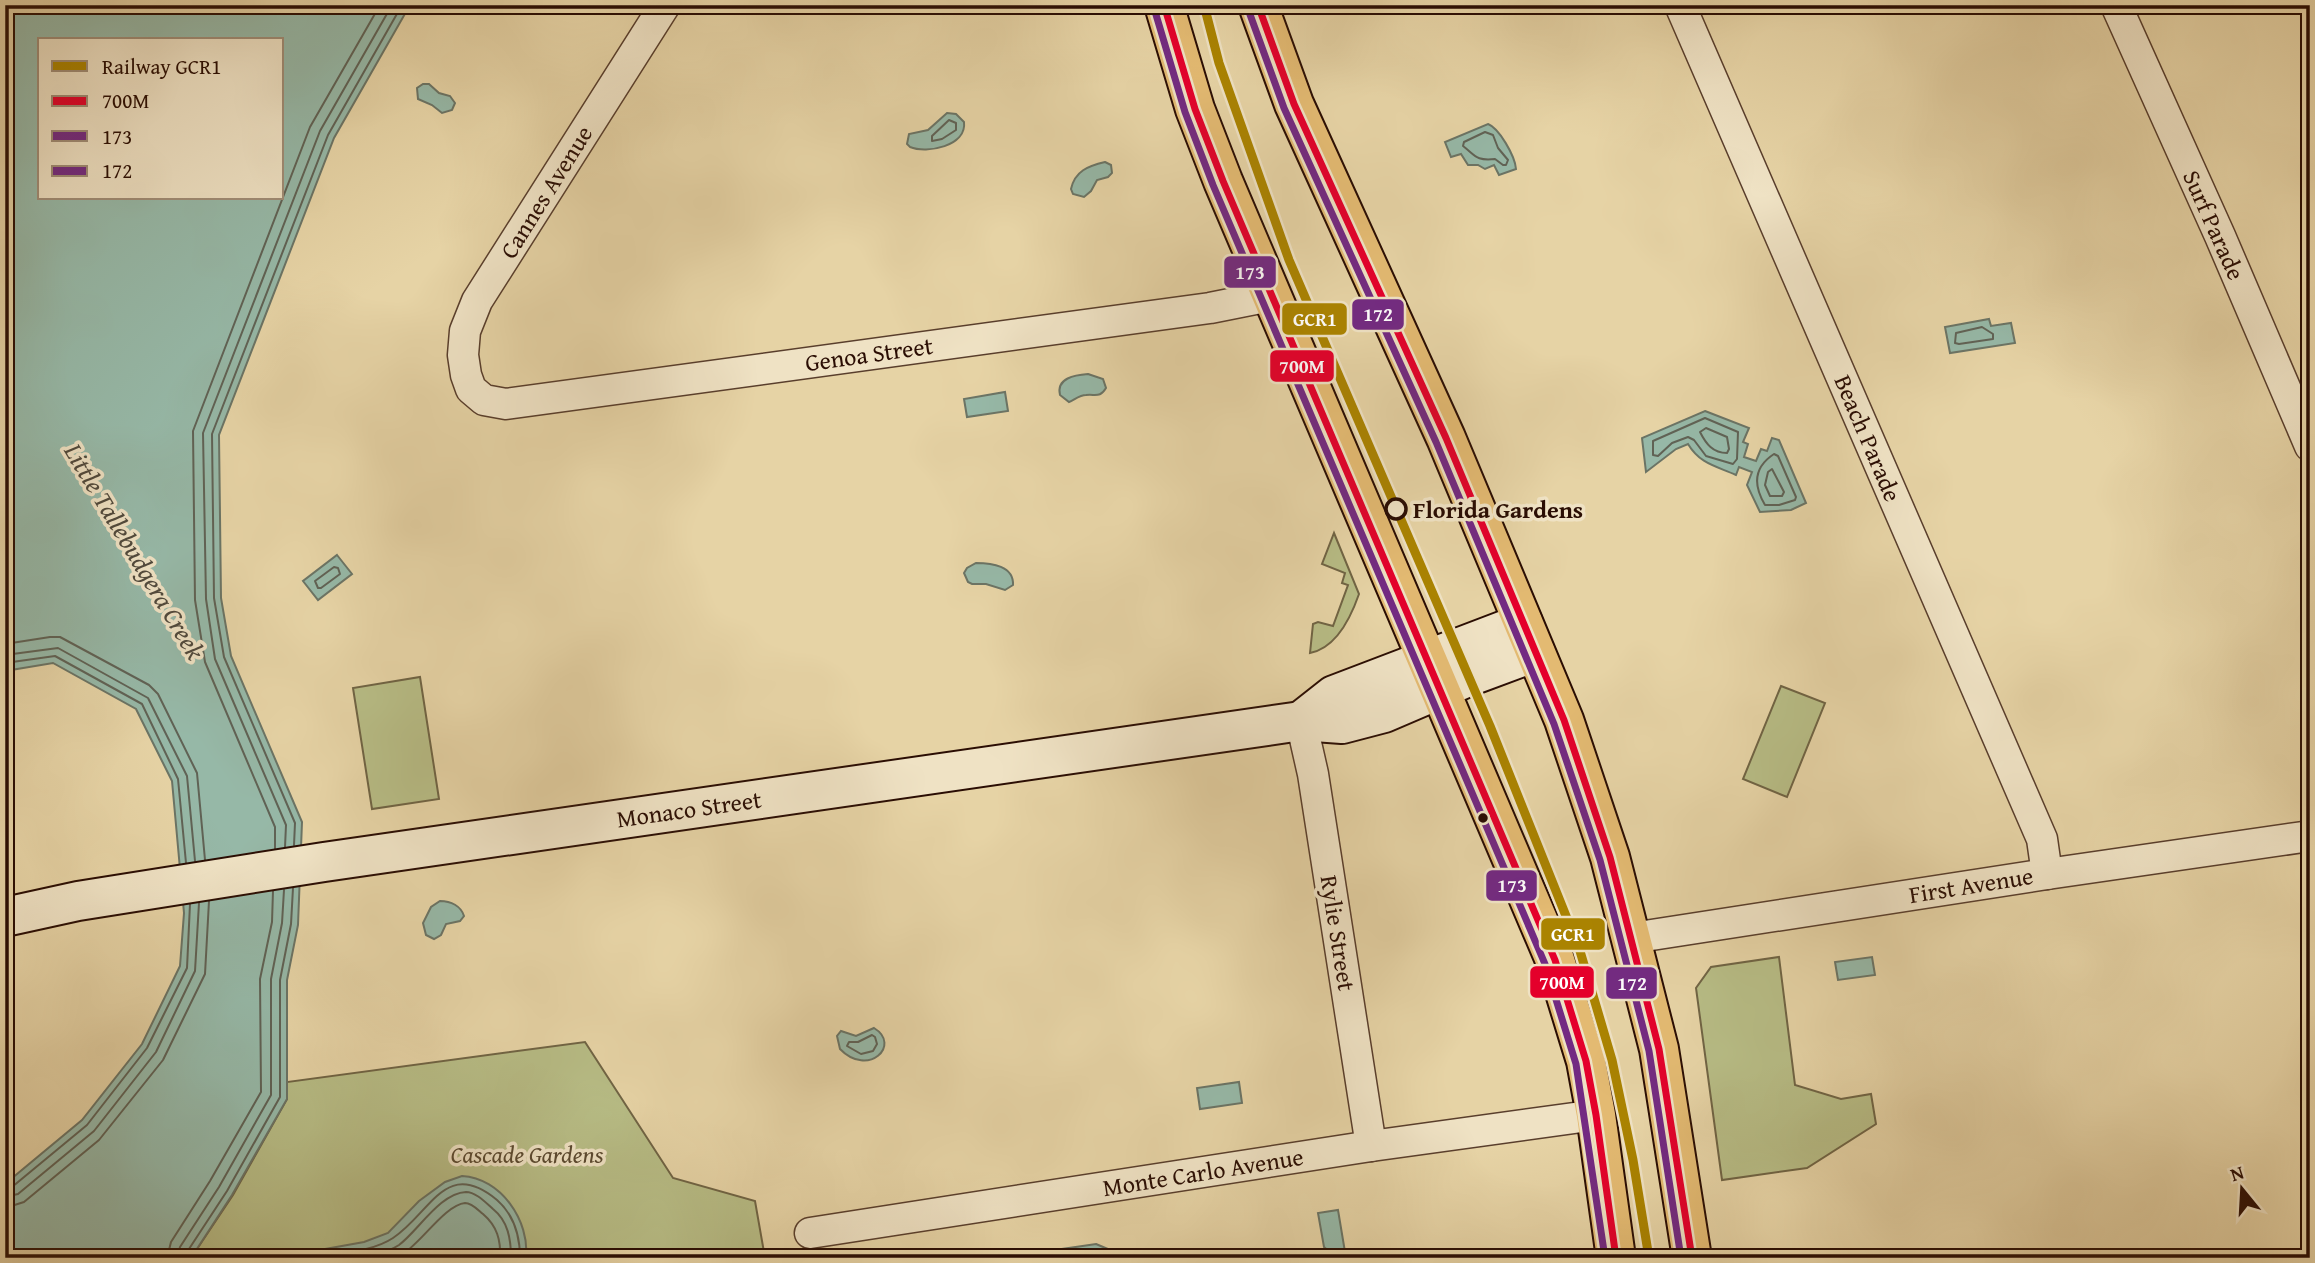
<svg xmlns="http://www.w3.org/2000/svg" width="2315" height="1263" viewBox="0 0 2315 1263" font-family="'Gentium Book Plus',serif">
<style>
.green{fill:#b7bc85;stroke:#706444;stroke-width:2}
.water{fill:#96b8a7;stroke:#6b7465;stroke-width:2;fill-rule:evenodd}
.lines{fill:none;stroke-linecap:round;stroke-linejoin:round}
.shore{stroke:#606255;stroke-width:2}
.street-casing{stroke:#593e2c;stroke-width:33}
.secondary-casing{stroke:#2a0d03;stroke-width:42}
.highway-casing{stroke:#2a0d03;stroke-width:42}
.street{stroke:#efe2c4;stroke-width:30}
.secondary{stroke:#efe2c4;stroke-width:38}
.highway{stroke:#e3ba72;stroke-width:38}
.bus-1-casing{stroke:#efe2c4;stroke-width:12}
.bus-2-casing{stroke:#efe2c4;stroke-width:12}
.bus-3-casing{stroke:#efe2c4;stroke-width:12}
.bus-1{stroke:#e4002b;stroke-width:7}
.bus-2{stroke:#732a82;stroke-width:7}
.bus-3{stroke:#732a82;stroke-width:7}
.rail-1-casing{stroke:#efe2c4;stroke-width:14}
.rail-1{stroke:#aa8301;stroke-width:9}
.stop-dot{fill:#efe2c4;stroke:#2a0d03;stroke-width:3.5}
.bus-dot{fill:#2a0d03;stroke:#efe2c4;stroke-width:2.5}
.labels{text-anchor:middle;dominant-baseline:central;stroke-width:7;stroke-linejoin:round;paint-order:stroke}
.street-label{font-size:24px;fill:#2a0d03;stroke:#efe2c4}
.stop-label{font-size:24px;font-weight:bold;fill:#2a0d03;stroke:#efe2c4;text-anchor:start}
.park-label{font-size:24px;font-style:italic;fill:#5b4a30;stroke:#efe2c4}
.water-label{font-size:26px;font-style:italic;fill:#50493c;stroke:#efe2c4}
.line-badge{stroke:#efe2c4;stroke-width:2.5}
.badge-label{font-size:19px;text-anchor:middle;font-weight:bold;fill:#fff}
</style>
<rect width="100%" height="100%" fill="#e6d3a5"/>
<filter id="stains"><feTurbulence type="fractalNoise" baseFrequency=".00286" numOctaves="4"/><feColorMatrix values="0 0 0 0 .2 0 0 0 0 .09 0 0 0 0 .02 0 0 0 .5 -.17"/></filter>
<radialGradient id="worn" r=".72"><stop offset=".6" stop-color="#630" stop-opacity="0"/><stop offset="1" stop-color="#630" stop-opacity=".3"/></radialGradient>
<g class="green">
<path d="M1334,533L1359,594C1351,617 1336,648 1310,653L1313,624L1318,622L1333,626L1348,585L1342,583L1345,573L1322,564Z"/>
<polygon points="420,677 439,799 372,809 353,688"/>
<polygon points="1781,686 1825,703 1787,797 1743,779"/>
<polygon points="1779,957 1795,1085 1841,1099 1871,1094 1876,1124 1807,1168 1722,1180 1696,988 1711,967"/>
<polygon points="585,1042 673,1178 755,1201 765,1258 191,1258 233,1195 287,1099 287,1082"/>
</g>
<g class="water">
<path d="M5,5H410L334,138L219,435L221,598L231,656L302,822L298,925L287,980V1099L232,1195L191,1258H5V1184L82,1120L142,1044L180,966L184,913L172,781L136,709L53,663L5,671ZM40,40H282V198H40Z"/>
<polygon points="423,84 429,84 439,93 450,96 455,103 452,110 442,113 432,105 418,99 417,88"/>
<path d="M947,113L956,114L964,122C967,146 927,154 910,147L907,144L909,134L928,130Z"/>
<path d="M1488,124C1499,128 1515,156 1516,169L1499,175L1494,165L1485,169L1478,165H1468L1461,154L1451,157L1445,142Z"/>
<path d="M1105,162L1111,165L1112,173L1108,177L1097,180L1091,191L1084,197L1073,194L1071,189C1075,171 1088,166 1105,162Z"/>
<polygon points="1989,319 1991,326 2011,323 2015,343 1950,353 1945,327"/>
<path d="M1088,374L1103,379L1106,388C1100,398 1096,394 1086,395C1080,395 1074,400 1069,402L1060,395C1056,378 1075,375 1088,374Z"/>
<polygon points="1005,392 1008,411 967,417 964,399"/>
<path d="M1705,411L1749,428L1743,442L1748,444L1744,457L1756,461L1761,449L1767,451L1772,438L1779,440L1806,503L1791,510L1760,512L1747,485L1752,472L1739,467L1736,475C1716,466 1700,464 1688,444L1676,449L1646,472L1642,438Z"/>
<polygon points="337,555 352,574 318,600 303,581"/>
<path d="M976,563C992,563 1014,566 1013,585L1005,590L986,584H972L968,582L964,573L967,568Z"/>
<path d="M440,901C451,901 461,906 464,916L460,921L446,924L441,935L434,939L426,935L423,923L431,907Z"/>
<polygon points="1872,957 1875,975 1838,980 1835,962"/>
<path d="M874,1028C902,1045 868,1078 840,1049L837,1036L841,1031L856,1036Z"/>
<polygon points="1239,1082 1242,1103 1200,1109 1197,1088"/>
<path d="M462,1176C501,1178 530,1221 526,1258H296L303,1253L364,1242L388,1233L419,1201L445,1182Z"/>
<polygon points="1338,1210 1345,1252 1332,1254 1324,1247 1318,1213"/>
<polygon points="1096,1244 1108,1249 1111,1258 1054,1258 1062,1249"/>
</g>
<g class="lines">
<g class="shore">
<polygon points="949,120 956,123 956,130 942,139 932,141 932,136"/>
<path d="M1485,132L1493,135L1498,148L1508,160L1506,165H1503L1495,159C1476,161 1476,156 1463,146L1464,142Z"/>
<polygon points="1982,327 1993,334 1993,339 1959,344 1955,343 1956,333"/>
<polygon points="1705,418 1738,432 1737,459 1733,464 1706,456 1694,440 1688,437 1672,443 1658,456 1653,455 1653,441"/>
<path d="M1706,428L1727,437L1729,449L1727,453C1713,453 1706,444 1700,432Z"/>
<path d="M1774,454L1778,456L1796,497L1795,500L1779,505H1765C1753,485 1754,467 1774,454Z"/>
<polygon points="1772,469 1784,492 1782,496 1770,496 1765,485 1768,472"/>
<polygon points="334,567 338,568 340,574 321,588 318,588 315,581"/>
<polyline points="5,644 50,637 60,637 149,685 158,694 197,773 205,860"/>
<polyline points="5,655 58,648 148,698 187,776 195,861"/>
<polyline points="5,663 55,656 142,704 178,779 186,863"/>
<polyline points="294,845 295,823 224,657 214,598 212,434 328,135 402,5"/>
<polyline points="285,847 286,825 215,659 206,599 203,433 320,131 392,5"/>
<polyline points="275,849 275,827 205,662 195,600 193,431 310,127 380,5"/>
<polygon points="872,1035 875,1037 877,1044 873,1051 861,1054 847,1046 849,1042 858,1042"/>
<polyline points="5,1189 12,1187 87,1125 147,1048 187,968 190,904"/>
<polyline points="5,1197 18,1194 94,1131 156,1052 195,971 199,903"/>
<polyline points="5,1208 24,1202 99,1140 163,1060 205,974 209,901"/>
<polyline points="167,1258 171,1242 210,1181 261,1092 260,979 272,922 273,891"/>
<polyline points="177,1258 180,1247 219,1187 271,1095 271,979 282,923 284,890"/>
<polyline points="186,1258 187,1252 227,1191 280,1097 280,980 291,924 293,888"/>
<path d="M315,1258C339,1253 372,1252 393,1238C431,1213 445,1157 497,1200C514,1215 520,1235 520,1258"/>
<path d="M363,1258C374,1255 389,1252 399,1245C418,1231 440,1193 466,1192C476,1192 486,1203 493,1209C508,1221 511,1239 511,1258"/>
<path d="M397,1258C418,1248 444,1205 465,1203C472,1203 478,1210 483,1214C497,1226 501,1240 500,1258"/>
</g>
<defs>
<g id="street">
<polyline points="665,5 477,301 465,331 463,355 466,375 471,389 484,400 506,404 1210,308 1270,296"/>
<polyline points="1680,5 2042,839 2047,874"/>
<polyline points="2116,5 2220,236 2310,446"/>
<polyline points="1301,721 1313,774 1371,1146"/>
<polyline points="1632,938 2047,874 2310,836"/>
<polyline points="810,1233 1371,1146 1596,1115"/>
</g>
<g id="secondary">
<polyline points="1301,721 1334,695 1523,623"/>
<polyline points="5,917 78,901 324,862 1301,721 1342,724 1384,713 1468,677 1535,652"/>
</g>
<g id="highway">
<polyline points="1164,5 1195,109 1223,181 1555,960 1586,1061 1596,1115 1616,1258"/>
<polyline points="1258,5 1294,104 1446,438 1564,720 1610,857 1659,1049 1692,1258"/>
</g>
</defs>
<use href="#street" class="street-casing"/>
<use href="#secondary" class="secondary-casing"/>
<use href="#highway" class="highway-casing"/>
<use href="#street" class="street"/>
<use href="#secondary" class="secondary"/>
<use href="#highway" class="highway"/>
<defs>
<g id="bus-1">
<polyline points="1164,5 1195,109 1223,181 1555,960 1586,1061 1596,1115 1616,1258"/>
<polyline points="1258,5 1294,104 1446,438 1564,720 1610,857 1659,1049 1692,1258"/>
</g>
<polyline id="bus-2" points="1154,8 1185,112 1213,185 1545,964 1576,1064 1605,1258"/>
<polyline id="bus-3" points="1248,9 1284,108 1436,442 1554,724 1600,860 1649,1051 1681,1258"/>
</defs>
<use href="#bus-1" class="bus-1-casing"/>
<use href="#bus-2" class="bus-2-casing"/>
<use href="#bus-3" class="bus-3-casing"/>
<use href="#bus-1" class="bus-1"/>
<use href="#bus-2" class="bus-2"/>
<use href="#bus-3" class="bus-3"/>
<defs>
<polyline id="rail-1" points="1204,5 1219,63 1289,260 1490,726 1580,951 1612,1060 1633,1160 1649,1258"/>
</defs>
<use href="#rail-1" class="rail-1-casing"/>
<use href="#rail-1" class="rail-1"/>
</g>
<circle class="stop-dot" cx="1396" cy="509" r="10"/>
<circle class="bus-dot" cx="1483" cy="818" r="6"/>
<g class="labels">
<g class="street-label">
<text transform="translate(546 192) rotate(-58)">Cannes Avenue</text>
<text transform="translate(2214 225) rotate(66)">Surf Parade</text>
<text transform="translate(869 354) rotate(-8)">Genoa Street</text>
<text transform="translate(1868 438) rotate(67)">Beach Parade</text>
<text transform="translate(689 809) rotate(-8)">Monaco Street</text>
<text transform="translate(1971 885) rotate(-9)">First Avenue</text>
<text transform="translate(1338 933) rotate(81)">Rylie Street</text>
<text transform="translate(1203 1172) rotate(-9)">Monte Carlo Avenue</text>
</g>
<g class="stop-label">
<text x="1413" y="509">Florida Gardens</text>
</g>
<g class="park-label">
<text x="527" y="1154">Cascade Gardens</text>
</g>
<g class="water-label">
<text transform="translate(135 551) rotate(59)">Little Tallebudgera Creek</text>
</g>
</g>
<g class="line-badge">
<rect x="1223" y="255" width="54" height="34" rx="7" fill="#732a82"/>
<rect x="1351" y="298" width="54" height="33" rx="7" fill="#732a82"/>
<rect x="1281" y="302" width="67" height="34" rx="7" fill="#aa8301"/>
<rect x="1269" y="349" width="66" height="34" rx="7" fill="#e4002b"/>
<rect x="1485" y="869" width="53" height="33" rx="7" fill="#732a82"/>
<rect x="1540" y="917" width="66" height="34" rx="7" fill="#aa8301"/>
<rect x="1529" y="965" width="66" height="34" rx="7" fill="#e4002b"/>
<rect x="1605" y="966" width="53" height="34" rx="7" fill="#732a82"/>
</g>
<g class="badge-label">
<text x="1250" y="279">173</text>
<text x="1378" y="321">172</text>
<text x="1315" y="326">GCR1</text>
<text x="1302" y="373">700M</text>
<text x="1512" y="892">173</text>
<text x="1573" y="941">GCR1</text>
<text x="1562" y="989">700M</text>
<text x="1632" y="990">172</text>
</g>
<rect width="2315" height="1263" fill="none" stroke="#e6d3a5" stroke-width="28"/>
<rect x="7" y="7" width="2301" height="1249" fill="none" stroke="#2a0d03" stroke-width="3.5"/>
<rect x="14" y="14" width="2287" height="1235" fill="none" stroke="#2a0d03" stroke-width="2"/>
<rect x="38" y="38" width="245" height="161" fill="#efe2c4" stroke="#a08d77" stroke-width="2"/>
<rect x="52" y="61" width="35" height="10" fill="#aa8301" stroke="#a08d77" stroke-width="2"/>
<text x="102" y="74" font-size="21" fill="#2a0d03">Railway GCR1</text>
<rect x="52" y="96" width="35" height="10" fill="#e4002b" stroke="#a08d77" stroke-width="2"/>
<text x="102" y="108" font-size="21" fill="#2a0d03">700M</text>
<rect x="52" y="131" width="35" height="10" fill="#732a82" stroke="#a08d77" stroke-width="2"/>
<text x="102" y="144" font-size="21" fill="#2a0d03">173</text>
<rect x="52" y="166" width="35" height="10" fill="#732a82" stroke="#a08d77" stroke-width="2"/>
<text x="102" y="178" font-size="21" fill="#2a0d03">172</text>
<g transform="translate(2242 1189) rotate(342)" stroke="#efe2c4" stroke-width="5" paint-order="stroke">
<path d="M0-5L12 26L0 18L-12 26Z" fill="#2a0d03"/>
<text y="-10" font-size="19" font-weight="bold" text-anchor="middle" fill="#2a0d03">N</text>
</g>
<rect width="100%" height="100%" filter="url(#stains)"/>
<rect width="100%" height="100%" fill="url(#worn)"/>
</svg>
